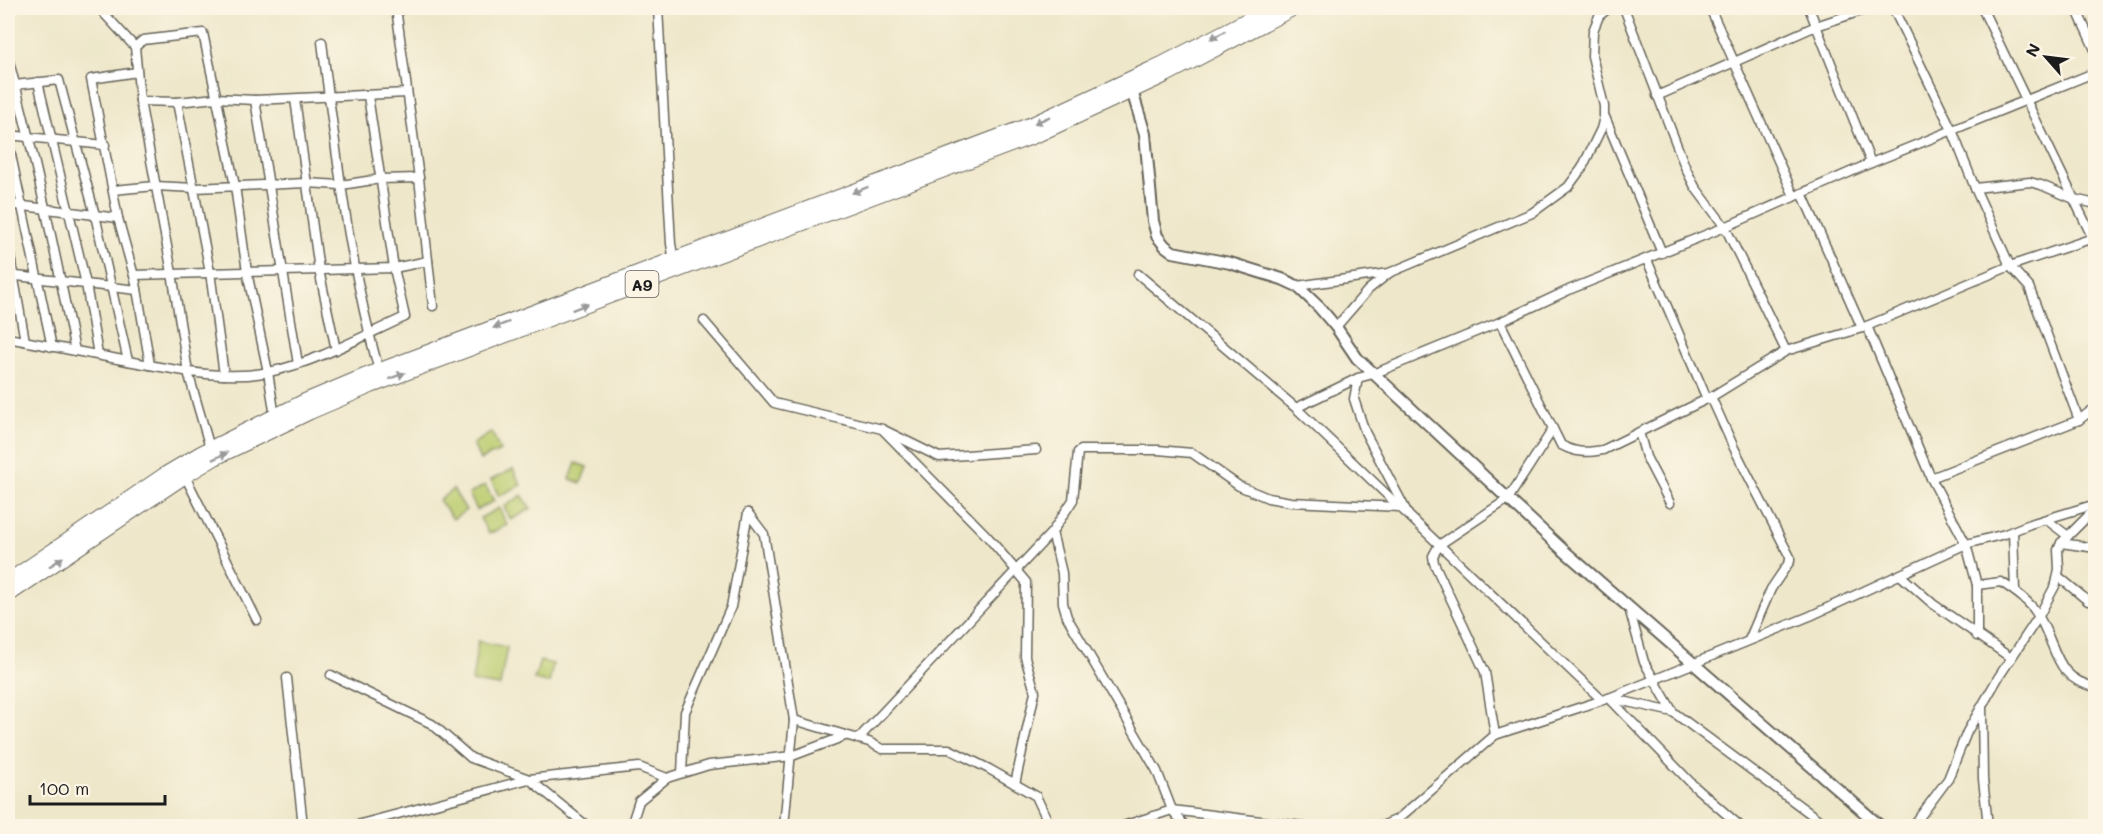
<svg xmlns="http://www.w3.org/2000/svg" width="2103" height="834" viewBox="0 0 2103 834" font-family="Mali,sans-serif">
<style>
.green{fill:#bccc6f;stroke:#6c7446;stroke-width:1.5}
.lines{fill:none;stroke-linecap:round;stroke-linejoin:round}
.minor-casing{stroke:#666359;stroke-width:11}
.tertiary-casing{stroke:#666359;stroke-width:14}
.trunk-casing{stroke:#666359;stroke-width:16}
.minor{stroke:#fff;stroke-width:8}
.tertiary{stroke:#fff;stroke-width:10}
.trunk{stroke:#fff;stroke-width:14}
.oneway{fill:#999}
.labels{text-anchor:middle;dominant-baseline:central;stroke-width:4.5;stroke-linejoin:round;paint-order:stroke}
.shield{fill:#fcf5e5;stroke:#5f5d58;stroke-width:1.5}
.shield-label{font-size:16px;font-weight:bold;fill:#1c1c1c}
</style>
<rect width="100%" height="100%" fill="#fcf5e5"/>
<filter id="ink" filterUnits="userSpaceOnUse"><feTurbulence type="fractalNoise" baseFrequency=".0167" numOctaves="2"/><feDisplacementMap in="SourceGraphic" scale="12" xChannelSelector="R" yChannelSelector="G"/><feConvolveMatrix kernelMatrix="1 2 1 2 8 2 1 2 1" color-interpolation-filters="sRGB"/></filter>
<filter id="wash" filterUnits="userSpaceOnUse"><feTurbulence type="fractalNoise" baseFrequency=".008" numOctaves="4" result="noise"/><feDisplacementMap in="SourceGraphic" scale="24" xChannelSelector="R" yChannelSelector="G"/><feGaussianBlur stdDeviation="1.35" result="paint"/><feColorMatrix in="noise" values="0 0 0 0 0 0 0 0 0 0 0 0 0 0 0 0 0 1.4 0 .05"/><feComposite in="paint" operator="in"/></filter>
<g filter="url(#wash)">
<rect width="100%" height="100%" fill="#eee7ca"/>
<g class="green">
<polygon points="492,432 500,451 480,460 473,444"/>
<polygon points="576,463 587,467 581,483 570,479"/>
<polygon points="513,469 521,485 499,496 491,480"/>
<polygon points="485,485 494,501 477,510 469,494"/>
<polygon points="453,489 466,510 453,519 439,500"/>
<polygon points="522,495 531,509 511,520 504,507"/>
<polygon points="499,508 507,525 489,534 480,518"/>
<polygon points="478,641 507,647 500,686 472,682"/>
<polygon points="540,661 553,664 549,683 534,680"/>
</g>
</g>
<g filter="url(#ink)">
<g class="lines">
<defs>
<g id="minor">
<polyline points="99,8 135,47 140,101 172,273 188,372 210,448"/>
<polyline points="396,8 419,178 433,306"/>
<polyline points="658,8 671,244 674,260"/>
<polyline points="1624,8 1686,169 1695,187 1725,227 1786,351"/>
<polyline points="1710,8 1794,196"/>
<polyline points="1809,8 1871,163"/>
<polyline points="1893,8 1952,130 1975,188 2010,266 2029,287 2079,420"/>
<polyline points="1982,8 2096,245"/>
<polyline points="2076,8 2096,52"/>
<path d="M322,42C336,153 349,263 379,371"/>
<polyline points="135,47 143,40 203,33 235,186 247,272 268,372 275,417"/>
<path d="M8,58C35,155 55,252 75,351"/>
<polyline points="137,72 91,79 118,218 136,283 150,365"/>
<polyline points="38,82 86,284 98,355"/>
<polyline points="15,85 59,80 95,215 128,361"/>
<polyline points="1657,96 1816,26 1870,8"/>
<polyline points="295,99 319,270 336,350"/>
<polyline points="255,100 298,364"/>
<polyline points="140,101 177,102 216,98 255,100 407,93"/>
<polyline points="177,102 210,272 224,375"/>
<polyline points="1605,117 1662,253"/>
<polyline points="8,135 105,145"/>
<polyline points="8,141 52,347"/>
<polyline points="1975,188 2030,182 2041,185 2074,199 2096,204"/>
<polyline points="113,190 155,186 195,188 306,183 341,185 380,179 419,178"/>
<polyline points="1802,193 1862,328"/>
<polyline points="8,204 118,218"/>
<polyline points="8,245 25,341"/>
<polyline points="1647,260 1707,399"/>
<polyline points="1138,274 1296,408 1602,700"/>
<polyline points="8,275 137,290"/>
<polyline points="134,275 394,268 428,261"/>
<polyline points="1297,286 1389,273 1532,213 1568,187 1582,168 1601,129 1604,117 1604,106 1592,56 1593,31 1599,16 1609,8"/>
<polyline points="704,321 774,403 882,429 939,457 1036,450"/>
<path d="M1500,322L1561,445C1576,453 1586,453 1603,450L1711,397L1786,351L1862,328L2010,266L2096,237"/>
<polyline points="1867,326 1931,478 1966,544 1977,585 1977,636"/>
<polyline points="1336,327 1368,290 1388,274"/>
<path d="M8,338C49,346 91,354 133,362C178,370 224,381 269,372C317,362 361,337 405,317L394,268L368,96"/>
<polyline points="1711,397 1734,448 1790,557 1790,561 1771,589 1749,640"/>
<polyline points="1296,408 1358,378"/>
<polyline points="882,429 987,536 1026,582 1025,657 1035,692 1015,784"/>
<polyline points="1639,432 1646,457 1670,503"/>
<polyline points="185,476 257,620"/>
<polyline points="1931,478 2079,420 2096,407"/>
<polyline points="1407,512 1365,432 1354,399 1358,378 1373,374 1500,322 1571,289 1725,227 1871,163 2096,72"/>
<polyline points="748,513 764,534 794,720 869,742 882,749 949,749 989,769 1036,796 1050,826"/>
<polyline points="2047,520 2068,536"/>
<polyline points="2013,531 2015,591"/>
<polyline points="2061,543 2096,548"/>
<polyline points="1900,575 1933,604 2011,658"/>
<polyline points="2058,576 2088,601 2096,597"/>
<path d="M1977,585L2001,582C2015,591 2031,602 2039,617C2057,647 2055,680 2096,687"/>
<polyline points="1629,608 1644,662 1673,712"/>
<polyline points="331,675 432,724 471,758 529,779 587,826"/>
<polyline points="287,678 303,826"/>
<polyline points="1609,698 1673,712 1827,826"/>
<polyline points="1609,698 1694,786 1740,826"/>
<polyline points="1982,707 1983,779 1988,826"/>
<polyline points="1495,735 1485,672 1434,563 1433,556 1439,545 1508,499 1553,429"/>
<polyline points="858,739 1052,532"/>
<polyline points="682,773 685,712 731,607 748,513"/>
<polyline points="353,826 529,779 639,767 667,778"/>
<polyline points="631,826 639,801 667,778 709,765 792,756 845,736"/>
<polyline points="784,826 794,720"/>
<polyline points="1123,826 1172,810 1302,826"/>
<polyline points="1185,826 1172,810 1157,771 1067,617 1063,603 1062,573 1052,532 1073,500 1078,452 1081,450 1158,450 1192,453 1239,486 1268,498 1291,502 1400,507"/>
<polyline points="1382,826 1398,819 1495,735 1609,698 1810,616 1966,544 2005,534 2030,524 2096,504"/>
<polyline points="1913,826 1948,779 1967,732 1998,678 2039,616 2056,584 2059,569 2058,550 2061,543 2089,515 2096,507"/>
</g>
<polyline id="tertiary" points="1132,91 1145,134 1153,221 1157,236 1165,246 1173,252 1230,263 1282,279 1297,286 1319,307 1336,327 1357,358 1562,549 1880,826"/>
<g id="trunk">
<polyline points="8,581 164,475 201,453 305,401 367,375 1032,124 1160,65 1270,8"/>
<polyline points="8,595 185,476 215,458 310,412 371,386 1037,135 1166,75 1294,8"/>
</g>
</defs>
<use href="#minor" class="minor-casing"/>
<use href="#tertiary" class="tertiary-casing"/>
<use href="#trunk" class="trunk-casing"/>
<use href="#minor" class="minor"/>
<use href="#tertiary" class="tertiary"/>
<use href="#trunk" class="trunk"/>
</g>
<defs><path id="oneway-solid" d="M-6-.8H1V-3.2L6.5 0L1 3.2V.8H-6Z" transform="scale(1.5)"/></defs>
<g class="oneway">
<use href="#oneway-solid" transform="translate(1218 35) rotate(152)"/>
<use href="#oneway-solid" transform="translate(1042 120) rotate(156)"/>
<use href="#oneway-solid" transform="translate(860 190) rotate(159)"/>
<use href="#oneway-solid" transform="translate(580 307) rotate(-21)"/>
<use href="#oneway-solid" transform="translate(501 325) rotate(159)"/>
<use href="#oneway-solid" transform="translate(397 376) rotate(-21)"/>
<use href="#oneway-solid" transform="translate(220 456) rotate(-26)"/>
<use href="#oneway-solid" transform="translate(56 562) rotate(-34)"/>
</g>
</g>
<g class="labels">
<rect class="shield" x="625.5" y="271" width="33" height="26" rx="4.5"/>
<g class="shield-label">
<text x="642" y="284">A9</text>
</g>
</g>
<rect width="2103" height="834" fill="none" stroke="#fcf5e5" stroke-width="30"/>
<g transform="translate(2046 57) rotate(298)" stroke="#fcf5e5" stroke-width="4.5" paint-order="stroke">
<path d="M0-4.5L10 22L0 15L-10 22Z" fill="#1c1c1c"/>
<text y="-9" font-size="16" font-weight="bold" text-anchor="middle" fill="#1c1c1c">N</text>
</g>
<path d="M30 795v9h135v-9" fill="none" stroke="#1c1c1c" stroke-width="3"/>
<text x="39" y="795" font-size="18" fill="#1c1c1c" stroke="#fcf5e5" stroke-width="4.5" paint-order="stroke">100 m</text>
</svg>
